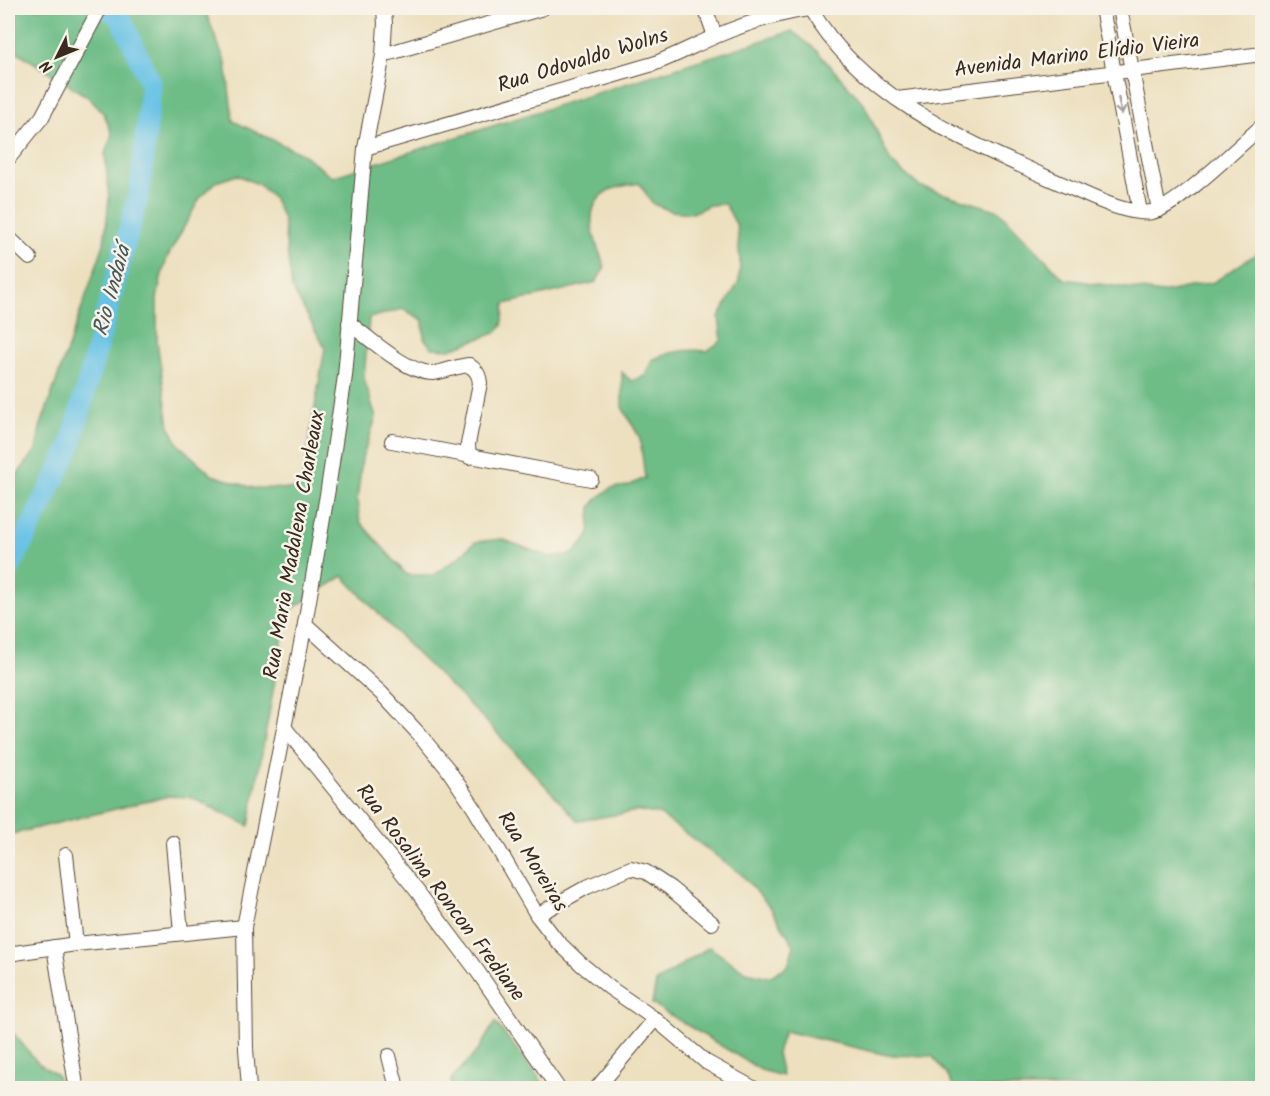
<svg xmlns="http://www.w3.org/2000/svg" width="1270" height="1096" viewBox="0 0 1270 1096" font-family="Kalam,sans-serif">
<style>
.forest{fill:#6ebd87;stroke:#547452;stroke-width:1.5;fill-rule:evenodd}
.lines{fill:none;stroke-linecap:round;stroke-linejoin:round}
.river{stroke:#68c2e6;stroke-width:21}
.minor-casing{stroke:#564536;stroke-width:16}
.minor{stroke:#fff;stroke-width:14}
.oneway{stroke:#a79f9a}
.labels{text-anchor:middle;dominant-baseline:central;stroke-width:5;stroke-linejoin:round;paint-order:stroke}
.street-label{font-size:21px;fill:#3b2a1e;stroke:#f7f3e8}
.water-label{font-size:22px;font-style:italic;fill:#48585a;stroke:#f7f3e8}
</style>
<rect width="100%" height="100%" fill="#f7f3e8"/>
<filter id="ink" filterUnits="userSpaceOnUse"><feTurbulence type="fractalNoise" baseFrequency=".0167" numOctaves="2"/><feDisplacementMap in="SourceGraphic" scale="12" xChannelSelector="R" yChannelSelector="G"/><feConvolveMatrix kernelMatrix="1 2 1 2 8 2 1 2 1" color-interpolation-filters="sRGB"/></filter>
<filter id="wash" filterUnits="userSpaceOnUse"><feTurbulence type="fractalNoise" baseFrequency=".008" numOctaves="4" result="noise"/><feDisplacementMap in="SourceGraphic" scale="24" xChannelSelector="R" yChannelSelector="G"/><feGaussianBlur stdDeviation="1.35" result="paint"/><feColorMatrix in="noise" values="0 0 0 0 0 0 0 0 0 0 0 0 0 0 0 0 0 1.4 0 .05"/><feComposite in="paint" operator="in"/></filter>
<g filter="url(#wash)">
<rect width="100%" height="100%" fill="#ede0bf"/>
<g class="forest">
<path d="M8,8H204L226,64L233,121L304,155L332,177L792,31L815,49L864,104L891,162L919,186L999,211L1064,279L1162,293L1214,282L1262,250V1088H954L946,1073L932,1056L887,1055L784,1031L777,1053L782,1076L761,1070L652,1004L656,982L709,947L746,972L769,977L788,966L794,945L770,907L741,874L659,814L638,811L578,821L485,720L412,649L343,576L287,612L249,826L190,797L169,796L8,835V487L36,450L40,428L104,244L109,199L105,154L112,134L104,114L88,97L8,46ZM237,175L258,184L274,199L283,219L292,288L325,348L301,489L253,488L212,475L179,445L169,426L157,341V299L161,278L167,258L200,198L216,182ZM639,183L653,204L671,211L693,213L709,205L725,204L737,226L740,260L739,281L719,317L722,340L707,351C687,349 670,351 652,360L645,376L631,381L622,372V407L640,438L645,478L628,486L611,488L598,498L591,507L589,536L573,554L549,557L502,539L475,542L459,557L434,575H407L360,522L357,501L362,458L376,418L364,378L369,318L403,309L423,320L424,338L432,348L450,349L495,333L502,326L505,304L596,282L605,267C596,244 579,208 608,191C616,186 630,185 639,183Z"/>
<polygon points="495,1022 547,1088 451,1088 451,1080 479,1049"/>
<polygon points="8,1027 38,1063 57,1075 61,1088 8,1088"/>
</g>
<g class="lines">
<polyline class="river" points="8,572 70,448 140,189 151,84 120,16 106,8"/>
</g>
</g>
<g filter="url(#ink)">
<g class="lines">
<defs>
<g id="minor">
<polyline points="705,8 715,36"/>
<path d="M810,8C863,100 970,143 1062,184C1086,194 1126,216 1152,212C1176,208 1241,144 1262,126"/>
<polyline points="1102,8 1140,212"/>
<polyline points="1120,8 1159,210"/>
<polyline points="383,55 543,8"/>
<polyline points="897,99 1262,54"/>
<path d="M365,148L653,64C675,56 695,45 716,36C746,23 781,13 814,8"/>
<polyline points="8,159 42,117 100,8"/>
<polyline points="8,237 30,258"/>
<path d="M349,323C369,338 407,373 433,373C445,372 456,366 469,365C476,370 479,374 480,383L468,444L469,457"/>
<polyline points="392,441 591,479"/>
<polyline points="305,624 381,693 419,734 447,768 474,808 537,915 557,941 581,964 610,988 655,1019 706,1062 753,1088"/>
<polyline points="284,727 417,891 478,972 558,1088"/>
<polyline points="173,843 181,933"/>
<polyline points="66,855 76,944"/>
<polyline points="537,915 587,887 631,868 646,872 670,888 712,923"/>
<polyline points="54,947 76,1085"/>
<polyline points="8,954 76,944 244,927"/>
<polyline points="389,1056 397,1088"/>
<polyline points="249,1088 246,1049 244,927 305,624 328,489 345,376 365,148 383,55 385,24 384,8"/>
<polyline points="597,1088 655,1019"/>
</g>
</defs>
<use href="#minor" class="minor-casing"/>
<use href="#minor" class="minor"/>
</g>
<defs><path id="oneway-shaft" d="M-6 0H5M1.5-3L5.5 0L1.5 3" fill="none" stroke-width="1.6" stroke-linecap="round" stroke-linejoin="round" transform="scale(1.5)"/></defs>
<use class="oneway" href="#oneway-shaft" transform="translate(1120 106) rotate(79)"/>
</g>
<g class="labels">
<g class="street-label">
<text transform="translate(1077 56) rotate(-7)">Avenida Marino Elídio Vieira</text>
<text transform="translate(583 61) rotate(-17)">Rua Odovaldo Wolns</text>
<text transform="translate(295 545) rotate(-80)">Rua Maria Madalena Charleaux</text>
<text transform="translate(532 862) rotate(58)">Rua Moreiras</text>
<text transform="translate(440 893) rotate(53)">Rua Rosalina Roncon Frediane</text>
</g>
<g class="water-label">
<text transform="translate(113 291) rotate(-75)">Rio Indaiá</text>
</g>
</g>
<rect width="1270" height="1096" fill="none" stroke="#f7f3e8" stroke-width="30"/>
<g transform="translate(57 57) rotate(227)" stroke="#f7f3e8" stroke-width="4.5" paint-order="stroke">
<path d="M0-4.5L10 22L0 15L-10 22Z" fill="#3b2a1e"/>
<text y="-9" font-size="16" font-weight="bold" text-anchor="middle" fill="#3b2a1e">N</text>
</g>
</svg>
